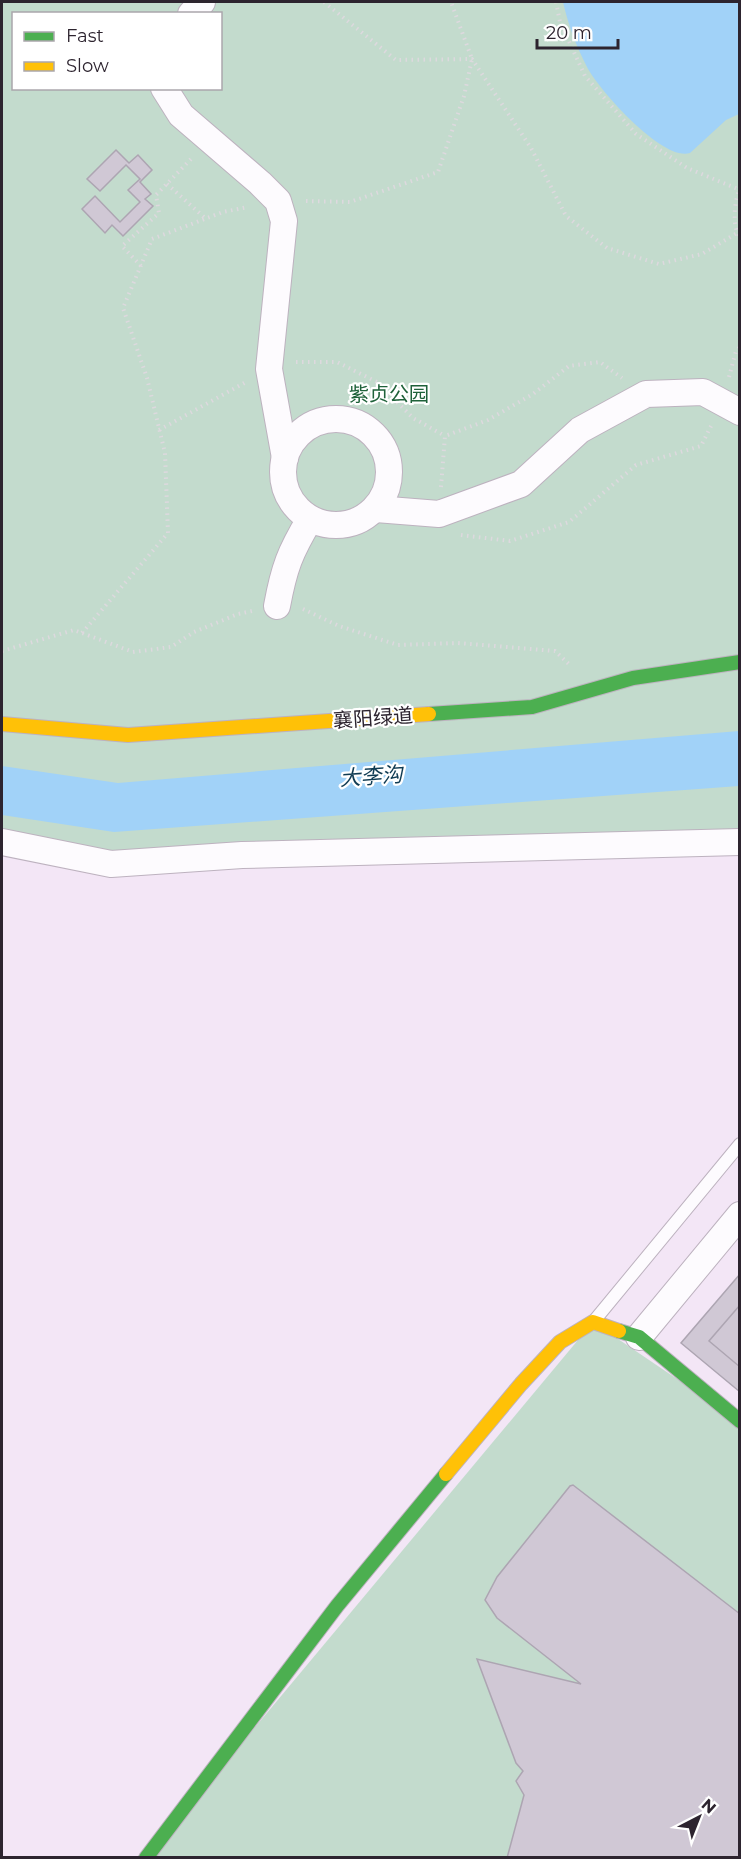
<svg xmlns="http://www.w3.org/2000/svg" width="741" height="1859" viewBox="0 0 741 1859" font-family="Montserrat,'Noto Sans SC',sans-serif">
<style>
.green{fill:#c3dbcd;fill-rule:evenodd}
.water{fill:#a1d2f8}
.building{fill:#d0c8d5;stroke:#ada5b2;stroke-width:1.5}
.lines{fill:none;stroke-linecap:round;stroke-linejoin:round}
.lane-casing{stroke:#bdb2bf;stroke-width:14}
.street-casing{stroke:#bdb2bf;stroke-width:28}
.fast-casing{stroke:#bdb2bf;stroke-width:16}
.slow-casing{stroke:#bdb2bf;stroke-width:16}
.path{stroke:#ddd9de;stroke-width:4;stroke-dasharray:1.5 4.5;stroke-linecap:butt}
.lane{stroke:#fdfbfe;stroke-width:12}
.street{stroke:#fdfbfe;stroke-width:26}
.fast{stroke:#4caf50;stroke-width:14}
.slow{stroke:#ffc107;stroke-width:14}
.labels{text-anchor:middle;dominant-baseline:central;stroke-width:4.5;stroke-linejoin:round;paint-order:stroke}
.park-label{font-size:20px;fill:#1f623a;stroke:#fff}
.street-label{font-size:20px;fill:#2d242f;stroke:#fff}
.water-label{font-size:21px;font-style:italic;fill:#0f3b53;stroke:#fff}
</style>
<rect width="100%" height="100%" fill="#f3e6f6"/>
<g class="green">
<path d="M2,2H739V842L111,864L2,842ZM14,14H220V88H14Z"/>
<polygon points="593,1322 739,1421 739,1857 146,1858"/>
</g>
<g class="water">
<path d="M563,2H739V114L726,120L690,153C663,162 599,90 587,67C576,46 568,24 563,2Z"/>
<polygon points="739,731 739,786 114,832 2,815 2,766 118,783"/>
</g>
<g class="building">
<polygon points="116,150 129,163 138,155 152,170 140,182 151,194 145,199 153,206 123,236 112,225 105,233 82,209 95,196 120,222 140,202 128,190 140,179 126,165 100,191 87,179"/>
<polygon points="740,1274 740,1392 681,1343"/>
<polygon points="740,1305 740,1367 709,1341"/>
<polygon points="573,1485 740,1614 740,1858 507,1858 524,1795 516,1781 523,1771 516,1763 477,1659 581,1684 497,1618 485,1600 497,1577 570,1486"/>
</g>
<g class="lines">
<defs>
<polyline id="lane" points="594,1321 740,1144"/>
<g id="street">
<polyline points="191,14 202,2"/>
<polyline points="164,88 181,115 260,183 278,201 284,221 269,369 285,458"/>
<circle cx="336" cy="472" r="53"/>
<polyline points="376,509 439,514 521,484 580,430 646,394 703,392 740,412"/>
<path d="M277,606C284,568 290,552 310,519"/>
<polyline points="2,842 111,864 242,855 740,842"/>
<polyline points="639,1337 740,1215"/>
</g>
<g id="fast">
<polyline points="429,714 532,707 633,678 740,662"/>
<polyline points="619,1331 639,1337 740,1421"/>
<polyline points="146,1858 337,1606 446,1474"/>
</g>
<g id="slow">
<polyline points="2,724 128,735 429,714"/>
<polyline points="446,1474 521,1384 560,1342 593,1322 619,1331"/>
</g>
</defs>
<use href="#lane" class="lane-casing"/>
<use href="#street" class="street-casing"/>
<use href="#fast" class="fast-casing"/>
<use href="#slow" class="slow-casing"/>
<g class="path">
<polyline points="324,2 396,60 472,59 531,148 566,216 607,248 659,264 702,254 737,233"/>
<polyline points="556,2 560,22 585,76 636,134 687,168 738,189"/>
<polyline points="167,184 206,219"/>
<path d="M740,187C735,200 731,225 740,237"/>
<polyline points="306,201 350,202 438,172 464,96 472,59 451,2"/>
<polyline points="141,266 122,246 159,213 156,195 192,158"/>
<polyline points="296,362 337,362 377,382 413,418 445,436"/>
<polyline points="729,377 736,351 740,347"/>
<polyline points="159,430 246,382"/>
<polyline points="441,487 445,436 488,420 533,394 569,366 600,362 622,378"/>
<polyline points="461,535 510,541 569,522 636,465 701,446 711,426"/>
<polyline points="303,609 339,626 398,645 458,643 555,651 571,666"/>
<polyline points="82,633 168,533 165,453 147,378 123,308 152,239 223,212 248,207"/>
<polyline points="2,651 74,630 133,652 171,647 194,632 238,614 252,611"/>
</g>
<use href="#lane" class="lane"/>
<use href="#street" class="street"/>
<use href="#fast" class="fast"/>
<use href="#slow" class="slow"/>
</g>
<g class="labels">
<g class="park-label">
<text x="389" y="394">紫贞公园</text>
</g>
<g class="street-label">
<text transform="translate(373 718) rotate(-4)">襄阳绿道</text>
</g>
<g class="water-label">
<text transform="translate(371 776) rotate(-4)">大李沟</text>
</g>
</g>
<rect width="741" height="1859" fill="none" stroke="#2d242f" stroke-width="6"/>
<rect x="12" y="12" width="210" height="78" fill="#ffffff" stroke="#aba7ac" stroke-width="1.5"/>
<rect x="24" y="32" width="30" height="9" fill="#4caf50" stroke="#aba7ac" stroke-width="1.5"/>
<text x="66" y="42" font-size="18" fill="#2d242f">Fast</text>
<rect x="24" y="62" width="30" height="9" fill="#ffc107" stroke="#aba7ac" stroke-width="1.5"/>
<text x="66" y="72" font-size="18" fill="#2d242f">Slow</text>
<g transform="translate(699 1817) rotate(42)" stroke="#ffffff" stroke-width="4.5" paint-order="stroke">
<path d="M0-4.5L10 22L0 15L-10 22Z" fill="#2d242f"/>
<text y="-9" font-size="16" font-weight="bold" text-anchor="middle" fill="#2d242f">N</text>
</g>
<path d="M537 39v9h81v-9" fill="none" stroke="#2d242f" stroke-width="3"/>
<text x="546" y="39" font-size="18" fill="#2d242f" stroke="#ffffff" stroke-width="4.5" paint-order="stroke">20 m</text>
</svg>
